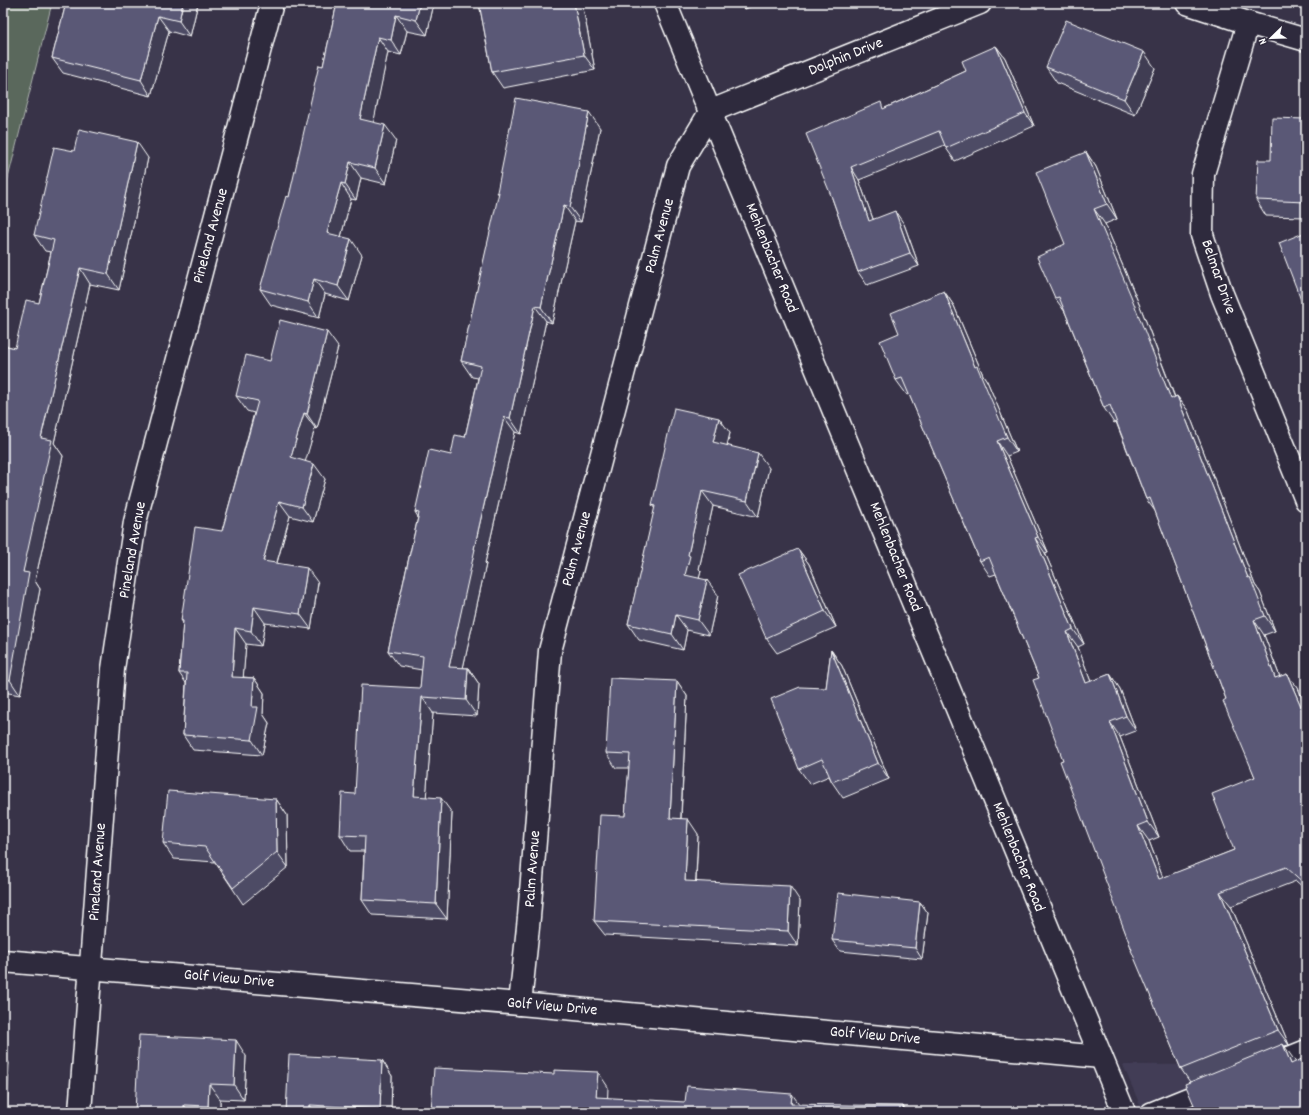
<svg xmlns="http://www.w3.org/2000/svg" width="1309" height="1115" viewBox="0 0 1309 1115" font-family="Dekko,sans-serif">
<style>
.built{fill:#423e56}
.green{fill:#5a675c;stroke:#acb3ae}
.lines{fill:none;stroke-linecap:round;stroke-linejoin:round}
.lane-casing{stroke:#fff;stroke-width:21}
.street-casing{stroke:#fff;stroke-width:25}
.secondary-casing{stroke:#fff;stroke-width:25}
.lane{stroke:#2f2a3d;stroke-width:18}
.street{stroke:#2f2a3d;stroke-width:22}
.secondary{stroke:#2f2a3d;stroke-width:22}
.wall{fill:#4d4c65;stroke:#fff}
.shaded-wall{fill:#3f3e53;stroke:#fff}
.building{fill:#5a5876;stroke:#fff}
.labels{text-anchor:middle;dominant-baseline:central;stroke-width:3;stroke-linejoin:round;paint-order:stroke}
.street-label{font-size:16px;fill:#fff;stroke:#2f2a3d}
</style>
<rect width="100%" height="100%" fill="#383348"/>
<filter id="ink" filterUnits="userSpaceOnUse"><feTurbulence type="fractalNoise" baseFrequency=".025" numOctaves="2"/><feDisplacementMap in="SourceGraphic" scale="8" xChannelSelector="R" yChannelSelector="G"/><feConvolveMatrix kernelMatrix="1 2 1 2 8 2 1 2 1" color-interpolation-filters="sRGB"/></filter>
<g filter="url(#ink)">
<polygon class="built" points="1306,1064 1306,1112 1143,1112 1123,1065"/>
<polygon class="green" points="3,3 52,3 3,198"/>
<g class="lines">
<defs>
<g id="lane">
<polyline points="1269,1064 1306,1049"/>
<polyline points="1150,1112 1212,1087"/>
</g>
<g id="street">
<polyline points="1187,3 1248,23 1306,40"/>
<polyline points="1248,23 1203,174 1202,235 1222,294 1306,500"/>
<polyline points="3,961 520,1004 1101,1057"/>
<polyline points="520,1004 529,917 550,651 678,166 711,111 980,3"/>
<polyline points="80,1112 113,669 135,522 272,3"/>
</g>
<polyline id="secondary" points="665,3 1124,1112"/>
</defs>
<use href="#lane" class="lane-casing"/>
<use href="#street" class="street-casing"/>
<use href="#secondary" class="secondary-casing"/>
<use href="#lane" class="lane"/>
<use href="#street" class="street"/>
<use href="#secondary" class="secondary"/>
</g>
<g class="wall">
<polygon points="66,3 198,3 190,37 169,31 151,96 63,73 52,58"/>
<polygon points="337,3 434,3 427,35 407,31 401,55 388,52 373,122 396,140 386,184 361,178 356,200 351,199 341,237 362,255 349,301 325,294 319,318 271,305 260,289 289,197 323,66"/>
<polygon points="479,3 582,3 595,70 503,88 492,72"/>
<polygon points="741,3 759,3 745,9"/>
<polygon points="996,46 1005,58 1034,126 955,161 946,148 945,145 859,180 873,219 904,224 919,266 867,285 858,272 832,198 885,108 966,71"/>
<polygon points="1046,67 1155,68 1135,115 1057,83"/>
<polygon points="1306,119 1306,217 1266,216 1256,200 1271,160"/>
<polygon points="600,128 581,222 575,221 552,323 546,321 521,434 515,432 485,563 486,564 463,668 468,668 479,684 477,716 433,713 426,797 452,813 447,919 372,915 362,900 364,851 350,851 340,835 355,794 420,688 422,670 399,666 388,651 418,517 415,512 451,455 465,437 478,378 472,377 461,361 499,195 497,192"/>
<polygon points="74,151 148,158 119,290 90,284 54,443 63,456 35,581 40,589 20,695 3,692 3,345 15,348 39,303 51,252 45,251 34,235"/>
<polygon points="1086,152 1096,167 1117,219 1105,224 1142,311 1175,397 1177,396 1188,411 1255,585 1260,592 1275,631 1264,635 1280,677 1287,674 1298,688 1306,708 1306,890 1296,881 1231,906 1289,1045 1284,1046 1306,1112 1190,1082 1181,1069 1132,950 1063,760 1039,678 996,574 990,576 980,561 909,394 907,395 896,380 899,333 944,291 954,306 983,375 987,381 1017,452 1007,456 1048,552 1045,553 1084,644 1078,647 1091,682 1110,674 1120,689 1136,731 1120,737 1159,837 1149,841 1163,878 1234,850 1255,777 1226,699 1155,511 1146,499 1116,422 1114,423 1104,408 1065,312 1055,298 1065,244"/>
<polygon points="338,347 317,429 315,428 305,461 325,479 313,522 290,516 277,563 318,583 311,629 265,623 261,646 246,644 243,677 254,678 264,693 263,714 269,723 262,755 193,750 183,735 186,683 179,673 183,623 181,620 222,531 254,413 247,411 236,396 270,361"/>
<polygon points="730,433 727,445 769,468 758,517 713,506 699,569 701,571 699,578 718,595 709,635 687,630 683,650 639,640 628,624 655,509 652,505"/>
<polygon points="798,549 809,564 836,627 777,653 766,638"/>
<polygon points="831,650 842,666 889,779 843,798 832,782 829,776 810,784 799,769 826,688"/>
<polygon points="677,681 687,696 681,819 698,834 696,882 800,901 798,946 605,935 594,921 625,816 629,768 616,768 606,753"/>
<polygon points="276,799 287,815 288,867 243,904 215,862 174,859 163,843"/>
<polygon points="920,902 928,913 922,959 840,951 832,940"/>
<polygon points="246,1056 244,1100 220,1099 220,1112 135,1112"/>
<polygon points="382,1060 392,1076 391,1112 286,1112"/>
</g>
<g class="shaded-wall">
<polygon points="183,3 198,3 190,37 179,21"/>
<polygon points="420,3 434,3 427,35 416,20"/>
<polygon points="574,3 582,3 595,70 584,55"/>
<polygon points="396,15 407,31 401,55 391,40"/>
<polygon points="158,16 169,31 151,96 141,80"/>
<polygon points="378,37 388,52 371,135 360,119"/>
<polygon points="996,46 1005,58 1034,126 1025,113"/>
<polygon points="1144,52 1155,68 1135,115 1124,99"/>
<polygon points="589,112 600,128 581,222 570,207"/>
<polygon points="385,125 396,140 386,184 375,168"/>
<polygon points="137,142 148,158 119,290 108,274"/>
<polygon points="1086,152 1096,167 1117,219 1107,204"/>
<polygon points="350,162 361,178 356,200 345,184"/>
<polygon points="851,167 859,180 878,233 869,221"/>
<polygon points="341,183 351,199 338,248 327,233"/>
<polygon points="564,205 575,221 552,323 541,307"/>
<polygon points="1094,209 1105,224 1142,311 1181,414 1171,399"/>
<polygon points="895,211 904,224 919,266 910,253"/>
<polygon points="351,239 362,255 349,301 338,286"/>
<polygon points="80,268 90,284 54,443 63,456 35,581 40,589 20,695 10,680 23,572 41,438"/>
<polygon points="314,279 325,294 319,318 308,302"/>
<polygon points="944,291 954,306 983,375 987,381 1017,452 1007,437 975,367"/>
<polygon points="535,306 546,321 521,434 510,418"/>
<polygon points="327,332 338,347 317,429 307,414"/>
<polygon points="1177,396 1188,411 1255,585 1260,592 1275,631 1265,616 1248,578"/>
<polygon points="304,413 315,428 302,473 291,457"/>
<polygon points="504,417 515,432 485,563 486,564 460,682 449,667 474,549"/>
<polygon points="719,418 730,433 724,458 713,442"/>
<polygon points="997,441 1007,456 1048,552 1038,537"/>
<polygon points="758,453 769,468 758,517 747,501"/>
<polygon points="314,464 325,479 313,522 302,507"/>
<polygon points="702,491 713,506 699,569 701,571 696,591 685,575 688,555"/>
<polygon points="279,501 290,516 273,576 263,561"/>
<polygon points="1035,538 1045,553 1084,644 1073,629"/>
<polygon points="798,549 809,564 836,627 825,611"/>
<polygon points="307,568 318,583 311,629 300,614"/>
<polygon points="707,580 718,595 709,635 698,620"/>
<polygon points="254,607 265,623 261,646 251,631"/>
<polygon points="676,615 687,630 683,650 672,634"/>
<polygon points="1254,620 1264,635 1286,693 1275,678"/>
<polygon points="235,628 246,644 242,692 232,677"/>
<polygon points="1067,632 1078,647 1097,698 1086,683"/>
<polygon points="831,650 842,666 889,779 878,763"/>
<polygon points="468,668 479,684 477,716 466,700"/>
<polygon points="1110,674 1120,689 1136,731 1126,716"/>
<polygon points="1287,674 1298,688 1306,708 1306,718"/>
<polygon points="254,678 264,693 263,714 269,723 262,755 252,740 252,707"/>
<polygon points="677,681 687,696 680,833 670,818"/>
<polygon points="422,697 433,713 425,812 414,796"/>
<polygon points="1110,722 1120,737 1159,837 1148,822"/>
<polygon points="441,798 452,813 447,919 436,904"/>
<polygon points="276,799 287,815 288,867 277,852"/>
<polygon points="688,819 698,834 695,896 685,881"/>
<polygon points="1138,826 1149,841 1169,894 1159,879"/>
<polygon points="790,886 800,901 798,946 788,931"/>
<polygon points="1220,892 1231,906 1289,1045 1278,1030"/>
<polygon points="920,902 928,913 922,959 915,948"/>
<polygon points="236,1040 246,1056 244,1100 234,1085"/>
<polygon points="1283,1044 1297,1064 1291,1064"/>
<polygon points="3,1054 9,1063 7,1112 3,1112"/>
<polygon points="382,1060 392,1076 391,1112 382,1112 380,1109"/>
<polygon points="598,1072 608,1087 607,1112 596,1097"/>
<polygon points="209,1084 220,1099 220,1112 213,1112 208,1106"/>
<polygon points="792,1094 802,1108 791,1104"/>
<polygon points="184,1105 189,1112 184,1112"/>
<polygon points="310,1105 314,1112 309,1112"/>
<polygon points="903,1106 907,1112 903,1112"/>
</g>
<g class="building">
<polygon points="66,3 183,3 179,21 158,16 141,80 52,58"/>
<polygon points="337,3 420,3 416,20 396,15 391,40 378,37 360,119 385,125 375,168 350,162 345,184 341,183 327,233 351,239 338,286 314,279 308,302 260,289 286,196 289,197 319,65 323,66"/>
<polygon points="479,3 574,3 584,55 492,72"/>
<polygon points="1066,20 1144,52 1124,99 1046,67"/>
<polygon points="996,46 1025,113 946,148 939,131 851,167 869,221 895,211 910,253 858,272 832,198 806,134 881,102 883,109 966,71 962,61"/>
<polygon points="516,98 589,112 570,207 564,205 541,307 535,306 510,418 504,417 474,549 475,549 449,667 468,668 466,700 422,697 414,796 441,798 436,904 362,900 365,836 340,835 342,793 355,794 361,685 420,688 423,656 388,651 419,513 415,512 429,450 451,455 455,435 465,437 481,366 461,361 499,192 497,192"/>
<polygon points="1272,118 1306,119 1306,202 1256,200 1258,160 1271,160"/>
<polygon points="79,129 137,142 108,274 80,268 41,438 52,440 23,572 29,573 10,680 3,678 3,345 15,348 26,300 39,303 54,240 34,235 54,147 74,151"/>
<polygon points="1086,152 1107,204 1094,209 1131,296 1171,399 1177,396 1248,578 1250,577 1265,616 1254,620 1275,678 1287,674 1306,718 1306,885 1286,867 1220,892 1278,1030 1181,1069 1131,950 1132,950 1060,761 1063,760 1033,680 1039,678 989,557 980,561 902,378 896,380 880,341 899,333 891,313 944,291 975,367 977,366 1007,437 997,441 1038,537 1035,538 1073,629 1067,632 1086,683 1110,674 1126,716 1110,722 1148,822 1138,826 1159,879 1234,850 1212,794 1255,777 1223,701 1226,699 1150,498 1146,499 1110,405 1104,408 1059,297 1055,298 1037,257 1065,244 1036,172"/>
<polygon points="1306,232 1306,313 1279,243"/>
<polygon points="280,320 327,332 307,414 304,413 291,457 314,464 302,507 279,501 263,561 307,568 300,614 254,607 251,631 235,628 232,677 254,678 252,707 258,707 252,740 183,735 187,673 179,673 183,621 181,620 195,527 222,531 258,401 236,396 246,355 270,361"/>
<polygon points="674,408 719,418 713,442 758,453 747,501 702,491 688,555 690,556 685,575 707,580 698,620 676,615 672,634 628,624 655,506 652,505"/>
<polygon points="798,549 825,611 766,638 738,575"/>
<polygon points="831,650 878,763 832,782 822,759 799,769 771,699 800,687 826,688"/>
<polygon points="610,678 677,681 670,818 688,819 685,881 790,886 788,931 594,921 600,815 625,816 630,754 606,753"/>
<polygon points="168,791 276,799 277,852 233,888 205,847 163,843"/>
<polygon points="838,893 920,902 915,948 832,940"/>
<polygon points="139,1035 236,1040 234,1085 209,1084 208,1106 184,1105 184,1112 135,1112"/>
<polygon points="1283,1044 1291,1064 1306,1057 1306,1112 1197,1112 1185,1084"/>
<polygon points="289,1055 382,1060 380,1109 310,1105 309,1112 286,1112"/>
<polygon points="434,1068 554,1074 554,1070 598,1072 596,1097 685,1102 687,1086 792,1094 791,1104 903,1106 903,1112 431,1112"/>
</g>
</g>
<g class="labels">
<g class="street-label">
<text transform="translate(846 57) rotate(-22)">Dolphin Drive</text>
<text transform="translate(211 236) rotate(-75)">Pineland Avenue</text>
<text transform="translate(660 236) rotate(-75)">Palm Avenue</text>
<text transform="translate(771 258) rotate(68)">Mehlenbacher Road</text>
<text transform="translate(1218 277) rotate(71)">Belmar Drive</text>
<text transform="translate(577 549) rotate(-75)">Palm Avenue</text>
<text transform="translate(133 550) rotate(-80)">Pineland Avenue</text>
<text transform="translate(895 557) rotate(68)">Mehlenbacher Road</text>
<text transform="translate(1018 857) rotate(68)">Mehlenbacher Road</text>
<text transform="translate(533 869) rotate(-86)">Palm Avenue</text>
<text transform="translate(98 872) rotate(-86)">Pineland Avenue</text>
<text transform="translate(229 979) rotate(5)">Golf View Drive</text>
<text transform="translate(552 1007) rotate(5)">Golf View Drive</text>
<text transform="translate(875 1036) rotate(5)">Golf View Drive</text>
</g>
</g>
<rect width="1309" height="1115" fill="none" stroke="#2f2a3d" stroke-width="16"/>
<rect x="8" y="8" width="1293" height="1099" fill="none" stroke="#fff" stroke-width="1.5" filter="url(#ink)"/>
<g transform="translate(1271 38) rotate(247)" stroke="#2f2a3d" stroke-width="3" paint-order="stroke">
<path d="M0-3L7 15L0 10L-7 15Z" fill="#ffffff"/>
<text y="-6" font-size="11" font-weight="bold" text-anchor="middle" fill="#ffffff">N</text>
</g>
</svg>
